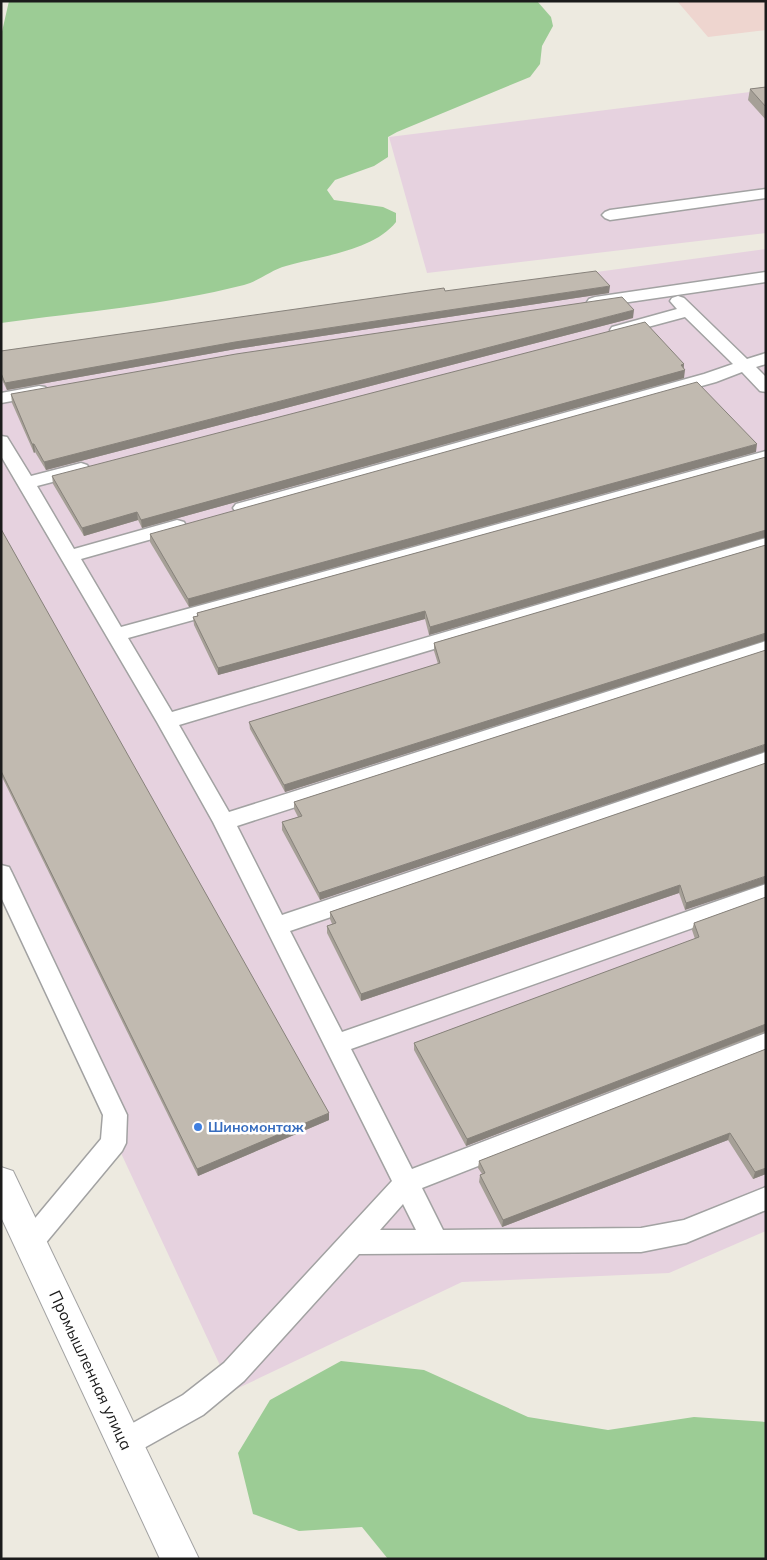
<svg xmlns="http://www.w3.org/2000/svg" width="767" height="1560" viewBox="0 0 767 1560" font-family="Mulish,sans-serif">
<style>
.commercial{fill:#eed5cf}
.industrial{fill:#e6d2df}
.forest{fill:#9ccc95}
.lines{fill:none;stroke-linecap:round;stroke-linejoin:round}
.lane-casing{stroke:#a2a2a2;stroke-width:3}
.street-casing{stroke:#a2a2a2;stroke-width:2}
.lane{fill:#fff;fill-rule:evenodd}
.street{fill:#fff;fill-rule:evenodd}
.wall{fill:#a6a097}
.shaded-wall{fill:#87827b}
.building{fill:#c1bab0;stroke:#87827b}
.shop-dot{fill:#3f7fe0;stroke:#fff;stroke-width:2}
.labels{text-anchor:middle;dominant-baseline:central;stroke-width:5;stroke-linejoin:round;paint-order:stroke}
.shop-label{font-size:14px;font-weight:bold;fill:#366cbe;stroke:#fff;text-anchor:start}
.near-street-label{font-size:16px;fill:#1b1b1b;stroke:#fff}
</style>
<rect width="100%" height="100%" fill="#edeae0"/>
<polygon class="commercial" points="677,1 766,1 766,30 708,37"/>
<g class="industrial">
<polygon points="766,90 766,233 427,273 389,137"/>
<polygon points="766,249 766,1231 669,1273 462,1282 232,1391 1,896 1,353"/>
</g>
<g class="forest">
<path d="M9,1H537L551,17L553,26L542,46L540,64L530,77L397,132L388,137V157L374,166L335,180L327,190L334,200L383,207L396,213V222C373,251 320,256 286,266C271,270 259,281 244,285C165,305 82,312 1,323V36Z"/>
<polygon points="341,1361 424,1370 528,1417 608,1430 694,1417 766,1422 766,1559 388,1559 362,1527 299,1531 253,1514 238,1453 270,1400"/>
</g>
<g class="lines">
<defs>
<g id="lane">
<polygon points="766,189 766,198 610,220 605,218 602,215 605,212 610,210"/>
<polygon points="766,272 766,282 595,307 589,305 587,302 589,299 595,297"/>
<polygon points="678,296 684,298 747,359 766,353 766,364 756,367 766,377 766,392 760,391 742,372 716,382 248,512 242,514 236,512 233,508 236,504 704,374 733,364 685,317 618,335 612,333 610,330 612,327 677,309 670,301 672,298"/>
<polygon points="39,386 45,387 48,391 45,395 1,403 1,393"/>
<path d="M1,436L7,437L31,476L81,463L87,465L90,469L87,473L37,486L74,549L177,520L184,522L186,526L184,530L81,559L121,627L766,451V462L128,638L172,712L766,538V550L179,725L229,812L766,641V655L237,826L282,915L766,752V768L290,931L342,1032L766,884V902L351,1049L412,1169L766,1033V1053L422,1188L443,1230L641,1228L684,1220L766,1187V1210L686,1243L641,1252L359,1254L244,1381L203,1415L135,1453L125,1457L115,1453L111,1443L115,1433L183,1395L224,1363L392,1181L213,822L157,722L1,456ZM403,1204L416,1230H380Z"/>
<polygon points="1,865 9,867 12,873 127,1115 126,1143 122,1151 39,1251 30,1255 21,1251 17,1243 21,1235 101,1139 103,1115 1,897"/>
</g>
<polygon id="street" points="1,1167 13,1171 199,1559 160,1559 1,1217"/>
</defs>
<use href="#lane" class="lane-casing"/>
<use href="#street" class="street-casing"/>
<use href="#lane" class="lane"/>
<use href="#street" class="street"/>
</g>
<g class="wall">
<polygon points="766,87 766,120 748,100 750,89"/>
<polygon points="445,291 609,293 236,349 7,390 1,378 1,351"/>
<polygon points="633,318 46,470 35,452 34,453 12,403 11,394"/>
<polygon points="684,364 684,378 142,528 138,520 84,536 53,484 52,476"/>
<polygon points="756,452 189,607 150,542 150,534"/>
<polygon points="766,457 766,537 429,635 425,619 218,675 194,625 193,617 197,616 197,613"/>
<polygon points="1,529 329,1120 198,1176 1,775"/>
<polygon points="766,545 766,640 285,792 250,729 249,722 438,664 434,651 434,643"/>
<polygon points="766,650 320,900 282,830 282,822 298,817 294,809 294,802"/>
<polygon points="766,763 685,910 679,893 361,1001 327,933 327,926 332,924 330,919 330,912"/>
<polygon points="766,897 766,1032 466,1146 414,1050 414,1043 695,939 692,930 694,923"/>
<polygon points="766,1049 766,1174 753,1179 728,1140 502,1227 479,1182 480,1175 482,1174 478,1168 479,1161"/>
</g>
<g class="shaded-wall">
<polygon points="610,286 609,293 236,349 7,390 5,383 235,342"/>
<polygon points="634,310 633,318 46,470 44,462"/>
<polygon points="684,364 683,370 685,370 684,378 142,528 141,520"/>
<polygon points="32,444 34,444 35,452 34,453"/>
<polygon points="757,444 756,452 189,607 188,599"/>
<polygon points="137,512 138,520 84,536 82,528"/>
<polygon points="766,530 766,537 429,635 430,627"/>
<polygon points="425,611 425,619 218,675 218,668"/>
<polygon points="766,633 766,640 285,792 284,785"/>
<polygon points="766,744 766,751 320,900 319,893"/>
<polygon points="766,876 766,883 685,910 686,903"/>
<polygon points="680,885 679,893 361,1001 361,994"/>
<polygon points="766,1024 765,1031 466,1146 467,1139"/>
<polygon points="329,1113 329,1120 198,1176 197,1169"/>
<polygon points="730,1133 728,1140 502,1227 503,1220"/>
<polygon points="766,1168 766,1174 753,1179 755,1172"/>
</g>
<g class="building">
<polygon points="766,87 766,107 750,89"/>
<polygon points="596,271 610,286 235,342 5,383 1,373 1,351 444,288 445,291"/>
<polygon points="622,297 634,310 44,462 34,444 32,444 11,394 236,354"/>
<polygon points="645,322 684,364 681,365 685,370 141,520 137,512 82,528 52,476"/>
<polygon points="697,382 757,444 188,599 150,534"/>
<polygon points="766,457 766,530 430,627 425,611 218,668 193,617 198,616 197,613"/>
<polygon points="1,529 329,1113 197,1169 1,771"/>
<polygon points="766,545 766,633 284,785 249,722 440,663 434,643"/>
<polygon points="766,650 766,744 319,893 282,822 302,816 294,802"/>
<polygon points="766,763 766,876 686,903 680,885 361,994 327,926 336,923 330,912"/>
<polygon points="766,897 766,1024 467,1139 414,1043 699,937 694,923"/>
<polygon points="766,1049 766,1168 755,1172 730,1133 503,1220 480,1175 485,1173 479,1161"/>
</g>
<circle class="shop-dot" cx="198" cy="1127" r="5"/>
<g class="labels">
<g class="shop-label">
<text x="208" y="1127">Шиномонтаж</text>
</g>
<g class="near-street-label">
<text transform="translate(91 1370) rotate(65)">Промышленная улица</text>
</g>
</g>
<rect width="767" height="1560" fill="none" stroke="#1b1b1b" stroke-width="5"/>
</svg>
